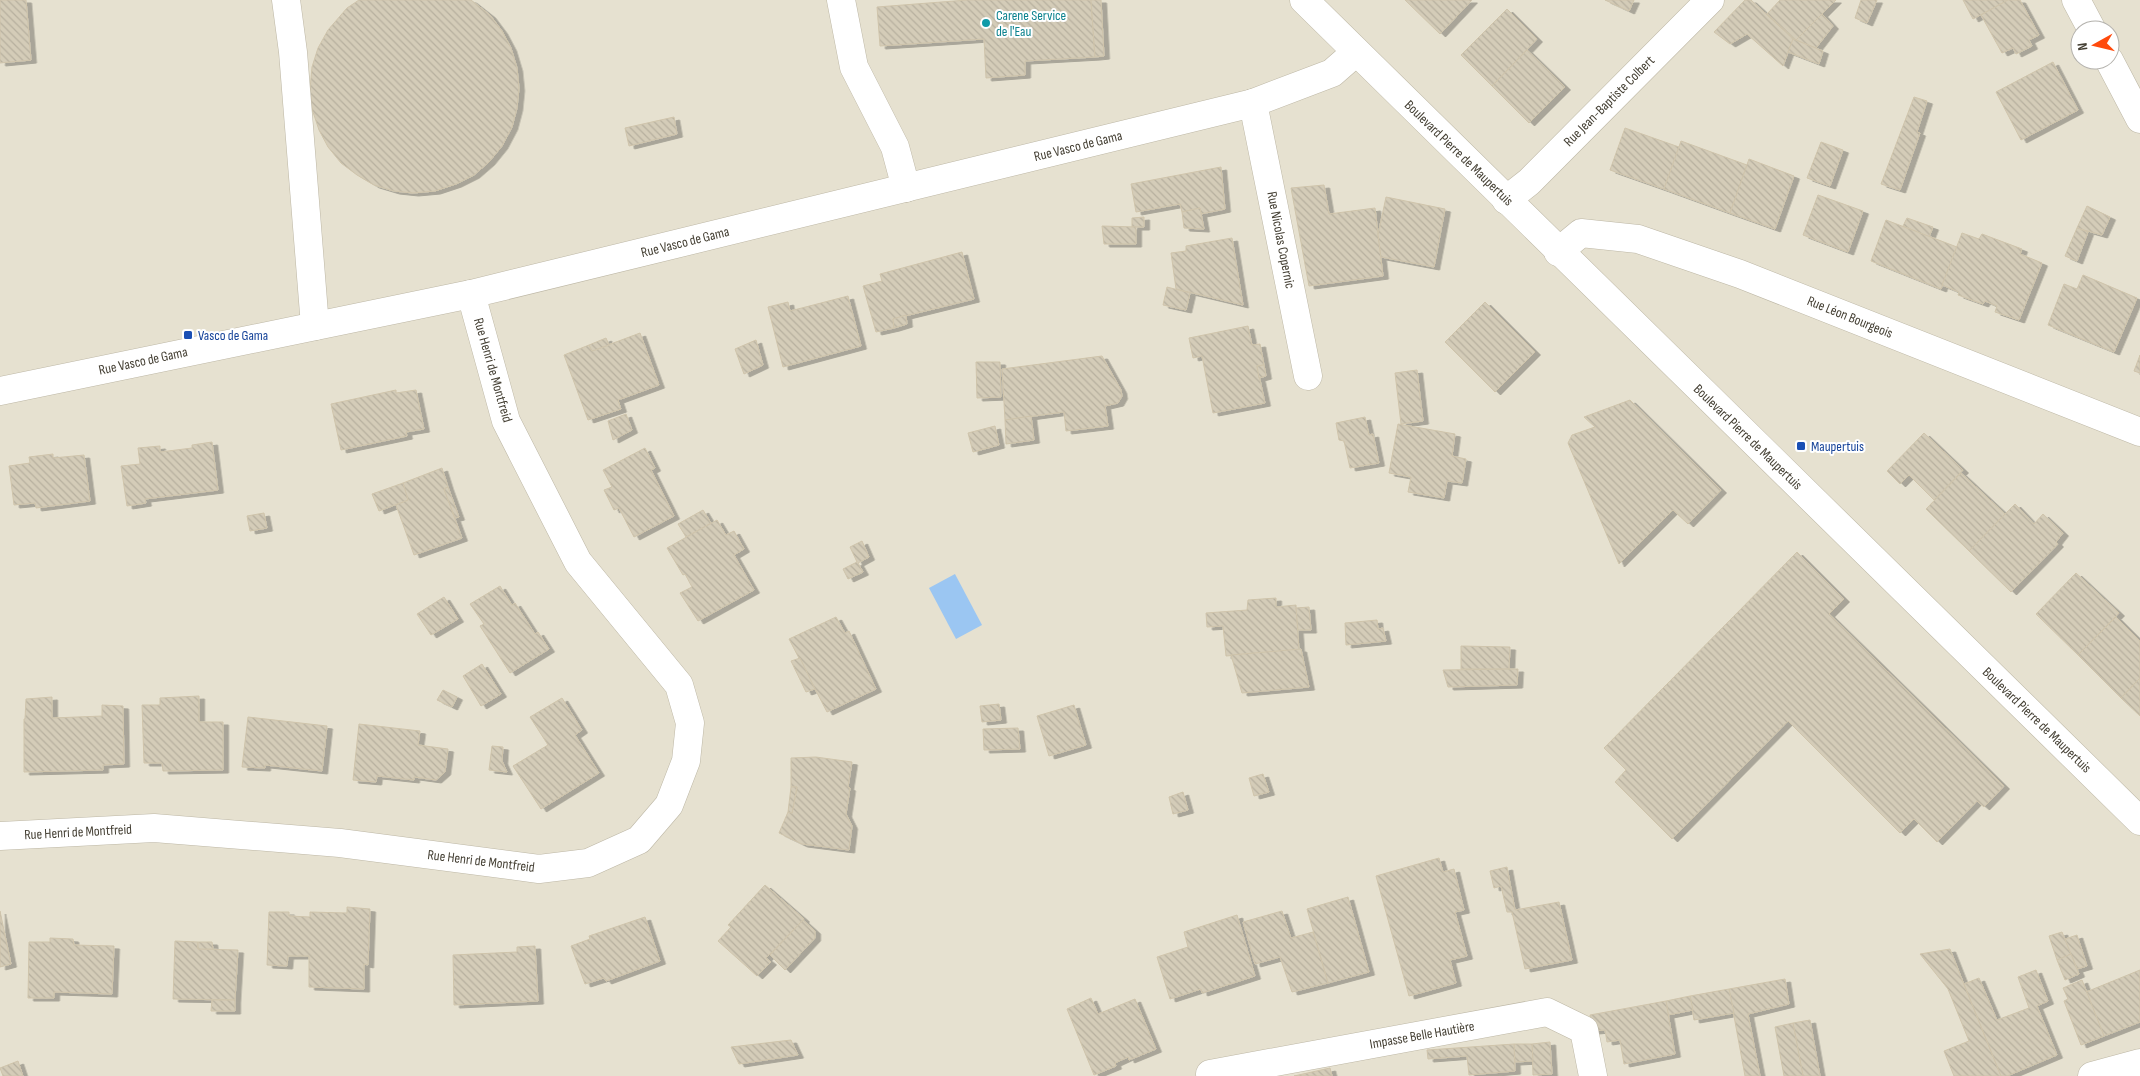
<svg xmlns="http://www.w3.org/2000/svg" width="2140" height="1076" viewBox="0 0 2140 1076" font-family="'Sofia Sans Condensed',sans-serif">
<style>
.residential{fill:#e6e1d0;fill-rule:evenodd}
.water{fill:#9bc6f2}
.building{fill:url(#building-back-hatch);stroke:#cfc4ab;filter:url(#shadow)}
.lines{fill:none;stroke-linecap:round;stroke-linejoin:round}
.minor-casing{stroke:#bdb7a5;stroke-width:29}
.minor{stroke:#fff;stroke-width:28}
.culture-dot{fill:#0f9aa8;stroke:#fff;stroke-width:2}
.transit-dot{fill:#1a4fb4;stroke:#fff;stroke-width:2}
.labels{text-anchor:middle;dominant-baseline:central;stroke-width:4;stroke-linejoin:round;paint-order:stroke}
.culture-label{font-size:14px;fill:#0d838f;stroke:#fff;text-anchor:start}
.street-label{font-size:14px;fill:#443f33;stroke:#fff}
.transit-label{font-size:14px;fill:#164399;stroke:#fff;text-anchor:start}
</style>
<defs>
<pattern id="building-back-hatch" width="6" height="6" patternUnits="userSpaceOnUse" patternTransform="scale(1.25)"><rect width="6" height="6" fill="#d4ccb8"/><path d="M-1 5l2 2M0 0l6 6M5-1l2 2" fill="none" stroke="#b7b09f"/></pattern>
<filter id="shadow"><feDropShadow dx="5.5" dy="3" stdDeviation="0" flood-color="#0004"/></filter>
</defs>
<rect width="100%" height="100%" fill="#f2efe2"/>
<path class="residential" d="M0,0H2140V1076H0ZM2080,30H2110V60H2080Z"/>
<polygon class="water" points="955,574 982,625 956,639 929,588"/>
<g class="building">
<polygon points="0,0 26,0 31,60 0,63"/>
<polygon points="359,0 471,0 490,15 502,31 511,48 517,68 519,88 517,108 512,127 502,146 489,162 474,175 456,184 435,191 413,193 394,191 374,185 357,175 341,163 328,147 319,130 312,109 310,89 312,67 318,48 328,30 347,8"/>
<polygon points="967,0 1091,0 1095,57 1025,61 1025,75 986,78 984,39 880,46 877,7"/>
<polygon points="1091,0 1101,0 1104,56 1095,57"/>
<polygon points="1405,0 1472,0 1440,34"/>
<polygon points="1605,0 1634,0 1629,11"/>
<polygon points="1745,0 1751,0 1793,39 1783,66 1747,34 1730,44 1714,32"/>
<polygon points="1780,0 1836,0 1796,40 1767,14"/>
<polygon points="1861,0 1877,0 1867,23 1855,18"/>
<polygon points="1963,0 2008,0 1973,19"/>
<polygon points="2008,0 2020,0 2039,35 2029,40 2032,46 2016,54 2013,48 2002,53 1981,15"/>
<polygon points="1507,9 1537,39 1492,86 1461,55"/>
<polygon points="1822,14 1833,26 1816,48 1796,40"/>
<polygon points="1793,39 1823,51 1819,64 1788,52"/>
<polygon points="1527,50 1565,87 1529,123 1492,86"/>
<polygon points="2053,62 2078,110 2021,140 1996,92"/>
<polygon points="1914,97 1927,101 1917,132 1920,133 1900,190 1881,184"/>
<polygon points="674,117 677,134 629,146 625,128"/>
<polygon points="1625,128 1679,147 1664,189 1610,170"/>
<polygon points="1681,141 1747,165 1730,213 1664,189"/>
<polygon points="1821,142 1843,150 1830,186 1807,178"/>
<polygon points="1749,159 1794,176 1775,229 1730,213"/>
<polygon points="1221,167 1225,209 1201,214 1200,208 1182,212 1180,204 1136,212 1131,184"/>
<polygon points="1324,185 1329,214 1375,208 1383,276 1309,286 1291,188"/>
<polygon points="1818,195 1863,211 1848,252 1803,235"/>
<polygon points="1386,197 1445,209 1434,267 1381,257 1378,235"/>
<polygon points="2087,206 2110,217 2102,235 2077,228"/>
<polygon points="1200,208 1204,229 1184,228 1182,212"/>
<polygon points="1144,217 1144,227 1132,227 1132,218"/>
<polygon points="1907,218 1933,227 1929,237 1903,226"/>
<polygon points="1886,220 1957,247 1941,289 1871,261"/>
<polygon points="1102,226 1136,227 1136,244 1104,244"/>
<polygon points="2077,228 2088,232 2077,261 2065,256"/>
<polygon points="1962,233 1979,239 1982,234 2022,249 2020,254 2042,263 2019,320 1995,312 1997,306 1985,301 1983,304 1958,295 1959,292 1942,285"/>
<polygon points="1232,238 1243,305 1176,289 1171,253 1186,251 1186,246"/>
<polygon points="962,252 974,299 893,319 894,328 876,332 863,286 882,281 880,274"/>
<polygon points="2083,275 2137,298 2114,352 2048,325 2064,284 2077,289"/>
<polygon points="1167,287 1190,293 1186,310 1163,305"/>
<polygon points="848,296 861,346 783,367 768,307 788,302 790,311"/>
<polygon points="1485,302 1535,352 1495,392 1445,342"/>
<polygon points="906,315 907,324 894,328 893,319"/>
<polygon points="1248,326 1252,345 1260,344 1264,365 1257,366 1265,403 1213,413 1202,356 1193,358 1189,338"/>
<polygon points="640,333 659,385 618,400 621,409 588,420 564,355 589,345 592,351"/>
<polygon points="606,338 609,345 592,351 589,345"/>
<polygon points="756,340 763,365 744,374 735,349"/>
<polygon points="2140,355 2140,373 2134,371"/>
<polygon points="1102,356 1121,390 1122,396 1118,403 1105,406 1108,426 1066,431 1064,412 1005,420 1002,369"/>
<polygon points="976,362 1000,362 1001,397 977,398"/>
<polygon points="1264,365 1266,376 1259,378 1257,366"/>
<polygon points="1417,370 1423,421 1401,424 1395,373"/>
<polygon points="396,390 396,393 416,390 424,429 406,432 407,436 341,450 331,404"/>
<polygon points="1630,400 1721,490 1688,524 1673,510 1619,564 1568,443 1572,435 1595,427 1584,417"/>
<polygon points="626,414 632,430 613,440 608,421"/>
<polygon points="1031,416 1034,440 1006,444 1005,420"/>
<polygon points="1365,417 1369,435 1373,434 1379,463 1350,468 1344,441 1339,440 1336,423"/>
<polygon points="1398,424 1455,434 1452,456 1466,459 1462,483 1447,481 1444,498 1408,492 1411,477 1389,473"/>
<polygon points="995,426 999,445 973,452 968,433"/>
<polygon points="1924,433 1963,470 1934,500 1909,475 1900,484 1887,471"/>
<polygon points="212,442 218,490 145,499 146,503 127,506 121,466 140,464 138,448 160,446 160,452 192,448 192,445"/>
<polygon points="645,448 655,468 651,470 674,516 634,537 619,508 614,510 604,490 612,487 603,470"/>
<polygon points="53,454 53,458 84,455 90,501 36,508 35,503 14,505 9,466 30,463 29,457"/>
<polygon points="442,468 448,487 444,489 462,538 414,555 396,505 408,500 403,483"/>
<polygon points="1961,473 2005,514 1969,551 1926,509"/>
<polygon points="403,483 408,500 379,511 372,494"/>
<polygon points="448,487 459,517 455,518 444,489"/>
<polygon points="2015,504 2034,524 2043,514 2063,533 2056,542 2058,544 2011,592 1969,551"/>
<polygon points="703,510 711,523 686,537 678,524"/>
<polygon points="264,513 267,528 250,531 247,516"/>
<polygon points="717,520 726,535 734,531 744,549 734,555 754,590 698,621 680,593 692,587 685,574 683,575 667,548"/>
<polygon points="862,541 869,557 858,563 863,572 848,579 843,569 857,562 850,547"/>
<polygon points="1797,552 1844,599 1829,614 2004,786 1984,807 1977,801 1937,842 1914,819 1900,833 1788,721 1672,839 1615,782 1626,770 1604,748"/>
<polygon points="2076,573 2119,613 2078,655 2036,614"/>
<polygon points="500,586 512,605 515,603 535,634 538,632 549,649 510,673 480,626 484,624 470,604"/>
<polygon points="444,597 458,619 431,635 417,614"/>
<polygon points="1276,598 1276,607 1296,605 1299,650 1226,656 1223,626 1207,627 1206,613 1247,610 1248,600"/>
<polygon points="1309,607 1311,630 1298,630 1296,608"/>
<polygon points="836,617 845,633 849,631 876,689 827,712 789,639"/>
<polygon points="2116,617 2140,641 2140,678 2121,698 2078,655"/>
<polygon points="1377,620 1378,629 1383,628 1386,641 1346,645 1345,623"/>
<polygon points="1461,646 1510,647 1509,669 1461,669"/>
<polygon points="1301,649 1309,687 1242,693 1231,655"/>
<polygon points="800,658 815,689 806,692 791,661"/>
<polygon points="482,664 501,694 481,706 463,676"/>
<polygon points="1518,669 1517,685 1448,687 1443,670"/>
<polygon points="2140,678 2140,716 2121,698"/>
<polygon points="443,690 457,697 452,707 437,700"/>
<polygon points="199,696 199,722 223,722 223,770 163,771 162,763 144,763 142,705 160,705 160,698"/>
<polygon points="52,697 52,718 102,716 102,705 123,706 124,764 103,765 103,770 24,772 24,719 25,719 26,699"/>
<polygon points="562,698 582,730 575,735 599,773 541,809 513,766 548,745 530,717"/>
<polygon points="999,704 1001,720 982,722 980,706"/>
<polygon points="1074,705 1086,745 1049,756 1037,716"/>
<polygon points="248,717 327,726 322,771 265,765 265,768 242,767"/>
<polygon points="359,724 420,731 418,745 448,749 445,772 436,780 414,777 414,780 377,776 376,782 353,780"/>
<polygon points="1018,728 1020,749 984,750 983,729"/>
<polygon points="492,746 503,747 502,761 507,772 489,770"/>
<polygon points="816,757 852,762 848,787 850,788 846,814 852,826 849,850 802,844 779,833 788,812 792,813 797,787 791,787 791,758"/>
<polygon points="1263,774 1269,792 1254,796 1249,778"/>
<polygon points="791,787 797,787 792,813 788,812"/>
<polygon points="1183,792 1188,810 1173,814 1169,797"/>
<polygon points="1439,858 1443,872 1454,869 1464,910 1455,912 1467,956 1450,960 1456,983 1409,996 1376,876"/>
<polygon points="1507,867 1515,910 1559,902 1572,960 1525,969 1512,912 1507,912 1501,886 1494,888 1490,871"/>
<polygon points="765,885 804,919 766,958 771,962 757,976 718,941 731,927 728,925"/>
<polygon points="1348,897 1369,972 1328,983 1307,909"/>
<polygon points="347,907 370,909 368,965 364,964 364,989 309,987 309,956 288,956 287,966 267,965 269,912 289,912 289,916 310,917 310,912 347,913"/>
<polygon points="0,911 11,964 0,967"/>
<polygon points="1282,911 1291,938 1313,932 1328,983 1292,992 1280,957 1255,964 1243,922"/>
<polygon points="1237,915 1255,976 1202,993 1201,989 1170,999 1157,957 1188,947 1184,932"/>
<polygon points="645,917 660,961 606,981 604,978 585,984 571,946 590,939 589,936"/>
<polygon points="803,920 815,931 815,938 785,970 770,955"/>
<polygon points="2062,932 2071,954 2057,960 2049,936"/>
<polygon points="2077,935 2087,966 2077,969 2065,939"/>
<polygon points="50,938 73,939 74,945 114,946 112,994 54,992 54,998 28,998 29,942 50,942"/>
<polygon points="175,941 198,942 198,949 238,950 235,1000 173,999"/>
<polygon points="198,942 212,942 213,949 198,949"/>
<polygon points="535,946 538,1001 454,1005 453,955 517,952 517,947"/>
<polygon points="1950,949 1969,997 2001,1076 1954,1076 1944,1051 1969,1041 1948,989 1920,954"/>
<polygon points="2071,954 2079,974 2065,980 2057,960"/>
<polygon points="2036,970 2048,1001 2037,1006 2057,1055 2007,1076 2001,1076 1964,984 1979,978 1997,1020 2029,1008 2018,977"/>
<polygon points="2140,970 2140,1022 2104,1036 2086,992"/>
<polygon points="1785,979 1789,1004 1748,1014 1760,1076 1745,1076 1729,989"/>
<polygon points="2082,980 2104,1036 2081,1045 2064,1001 2068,999 2063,988"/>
<polygon points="1729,989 1734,1013 1694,1020 1690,996"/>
<polygon points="1690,996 1693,1010 1668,1015 1666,1001"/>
<polygon points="1091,998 1098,1014 1135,999 1156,1049 1129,1060 1128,1057 1115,1063 1116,1066 1094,1075 1067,1009"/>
<polygon points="212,1000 235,1000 235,1011 211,1011"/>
<polygon points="1666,1001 1675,1054 1624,1064 1620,1040 1607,1042 1605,1030 1593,1031 1590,1015"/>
<polygon points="1810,1020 1820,1076 1803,1076 1793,1023"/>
<polygon points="1793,1023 1803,1076 1784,1076 1775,1027"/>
<polygon points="791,1040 798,1055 739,1064 731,1047"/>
<polygon points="1550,1042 1552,1074 1533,1075 1532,1044"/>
<polygon points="1514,1044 1532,1044 1533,1061 1515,1062"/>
<polygon points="1514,1044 1515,1071 1469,1075 1467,1056 1428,1059 1427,1050"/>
<polygon points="18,1061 23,1076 3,1076 0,1068"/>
<polygon points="1330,1068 1332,1076 1294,1076"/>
</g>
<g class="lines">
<defs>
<g id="minor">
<polyline points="286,0 293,52 315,326"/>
<polyline points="841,0 854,67 895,147 906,188"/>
<polyline points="1304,0 2140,821"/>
<polyline points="2076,0 2092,30"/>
<polyline points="2109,60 2140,119"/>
<polyline points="1253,103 1308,376"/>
<polyline points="1506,200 1529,182 1710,0"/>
<polyline points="1558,252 1581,233 1638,239 1740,274 2140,432"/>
<polyline points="0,391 471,294 1253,103 1332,73 1356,52"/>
<polyline points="0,836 154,828 340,843 539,869 588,863 639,840 669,805 686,761 690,723 679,685 578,562 506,421 471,294"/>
<polyline points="1210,1074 1547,1012 1584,1030 1593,1076"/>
<polyline points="2092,1076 2140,1063"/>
</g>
</defs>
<use href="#minor" class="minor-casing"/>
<use href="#minor" class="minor"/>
</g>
<circle class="culture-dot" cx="986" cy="23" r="5"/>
<g class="transit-dot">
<rect x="183" y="330" width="10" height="10" rx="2.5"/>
<rect x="1796" y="441" width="10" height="10" rx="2.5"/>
</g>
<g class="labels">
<g class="culture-label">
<text x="996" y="15">Carene Service<tspan x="996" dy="16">de l'Eau</tspan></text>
</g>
<g class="street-label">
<text transform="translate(1609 101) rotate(-45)">Rue Jean-Baptiste Colbert</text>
<text transform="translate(1078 146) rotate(-14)">Rue Vasco de Gama</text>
<text transform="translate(1459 153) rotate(44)">Boulevard Pierre de Maupertuis</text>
<text transform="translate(1281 240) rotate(79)">Rue Nicolas Copernic</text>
<text transform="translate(685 242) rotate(-14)">Rue Vasco de Gama</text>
<text transform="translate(1850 317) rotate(22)">Rue Léon Bourgeois</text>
<text transform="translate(143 361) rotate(-12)">Rue Vasco de Gama</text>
<text transform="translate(493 370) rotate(74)">Rue Henri de Montfreid</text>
<text transform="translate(1748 437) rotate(44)">Boulevard Pierre de Maupertuis</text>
<text transform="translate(2037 720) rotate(44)">Boulevard Pierre de Maupertuis</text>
<text transform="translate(78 832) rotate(-3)">Rue Henri de Montfreid</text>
<text transform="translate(481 861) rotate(7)">Rue Henri de Montfreid</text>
<text transform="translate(1422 1035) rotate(-10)">Impasse Belle Hautière</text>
</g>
<g class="transit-label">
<text x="198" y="335">Vasco de Gama</text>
<text x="1811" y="446">Maupertuis</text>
</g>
</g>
<g transform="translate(2095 45) rotate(262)"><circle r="24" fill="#ffffff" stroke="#b4b2ad"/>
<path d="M0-4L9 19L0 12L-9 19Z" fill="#ff4a0c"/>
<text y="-8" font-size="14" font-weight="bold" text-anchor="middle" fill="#443f33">N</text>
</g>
</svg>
